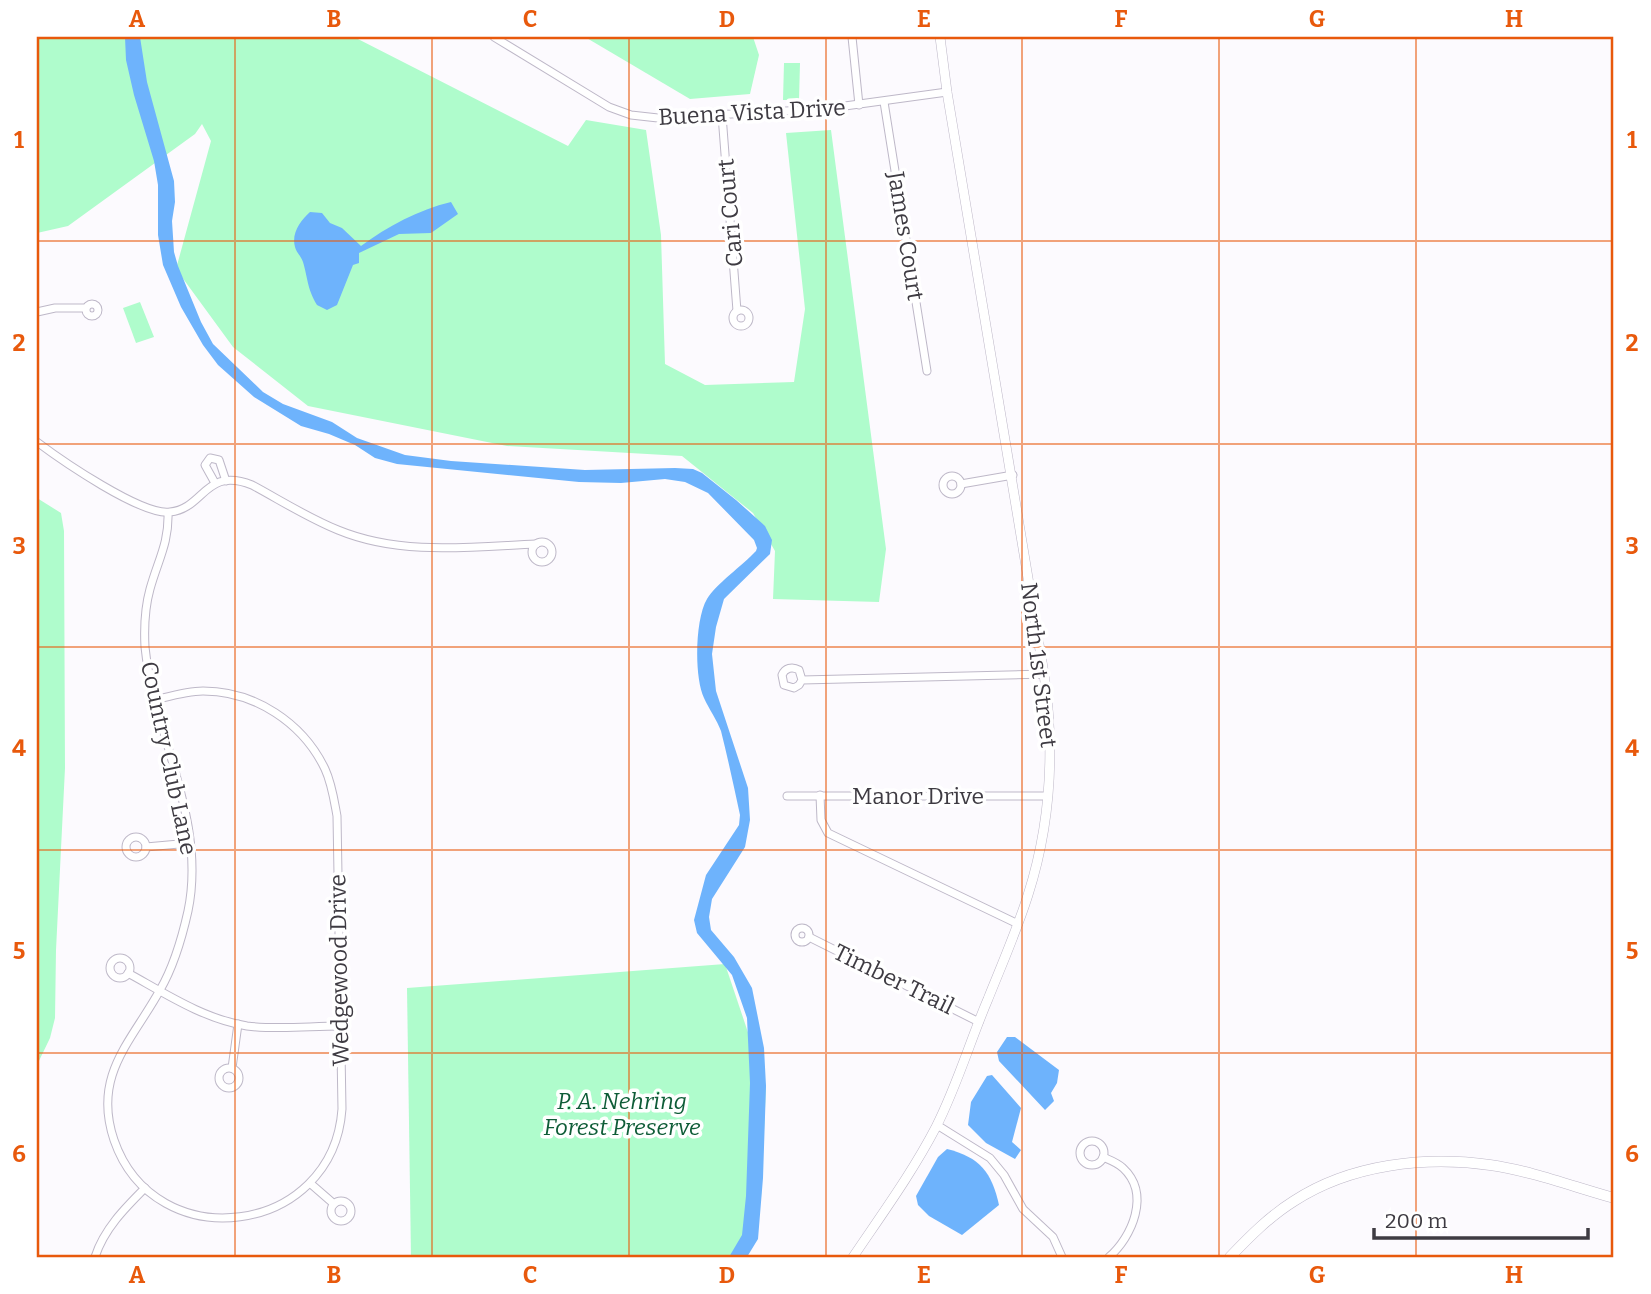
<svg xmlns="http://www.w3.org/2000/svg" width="1651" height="1294" viewBox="0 0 1651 1294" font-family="Bitter,serif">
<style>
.green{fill:#affccc}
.water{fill:#6eb3fc}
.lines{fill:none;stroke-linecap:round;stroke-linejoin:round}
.minor-casing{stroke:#beb8c8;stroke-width:9}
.tertiary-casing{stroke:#beb8c8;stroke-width:10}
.secondary-casing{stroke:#beb8c8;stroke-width:11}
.minor{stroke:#fff;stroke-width:7}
.tertiary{stroke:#fff;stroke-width:9}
.secondary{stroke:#fff;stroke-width:10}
.grid{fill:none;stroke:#e8590c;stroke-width:2;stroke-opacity:0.55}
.labels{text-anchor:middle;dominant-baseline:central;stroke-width:7;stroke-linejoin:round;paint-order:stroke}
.street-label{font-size:23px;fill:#3e3b42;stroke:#fff}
.park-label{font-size:23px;font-style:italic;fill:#0e5c37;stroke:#fff}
.neatline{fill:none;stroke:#e8590c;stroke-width:2.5}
.grid-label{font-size:23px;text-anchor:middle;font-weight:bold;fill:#e8590c}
</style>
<rect width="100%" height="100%" fill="#fcfafe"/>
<g class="green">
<polygon points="37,37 354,37 568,146 586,120 646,130 661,235 665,364 705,385 794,382 805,309 786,133 831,130 886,549 879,602 773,599 775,551 753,513 682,456 507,446 308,406 233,347 176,269 211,141 202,124 195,134 68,226 37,233"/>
<polygon points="585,37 753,37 759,55 750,94 690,99"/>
<polygon points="784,63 800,63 799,100 783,100"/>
<polygon points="140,302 154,337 136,343 123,308"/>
<polygon points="37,498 61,513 64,531 65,768 56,950 55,1018 50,1038 37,1065"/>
<polygon points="725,964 766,1086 761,1198 747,1256 411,1257 407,988"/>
</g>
<g class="water">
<path d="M125,37H140L147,82L174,181L175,202L172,221L174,252L178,266L201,322L213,344L263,392L283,404L332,422L357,438L405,455L451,461L585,470L675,468L693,469L702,473L736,500L765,526L772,540L770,554L724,599L716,627L712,654L716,691L748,788L750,820L745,847L712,899L709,917L711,930L734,957L752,988L764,1048L766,1086L763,1178L758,1239L747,1257H729L742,1235L746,1196L750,1083L747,1018L732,975L697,933L694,920L706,875L739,825L740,815C734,787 728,759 721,731C717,720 709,709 704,698C694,677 695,619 707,599C716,584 742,566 756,551L757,548L754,540L708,493L685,482L665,479L621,483L579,482L397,464L375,458L355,445L329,434L301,426L254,397L218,365L203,345L181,307L163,265L158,235V185L154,161L134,95L126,60Z"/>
<path d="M451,202L458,214L431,233L399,234L359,253V263L353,265L337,305L327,310L317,305C307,288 308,279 303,262C301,256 296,252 295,247C291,233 301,220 310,212L322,213L330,223L342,228L361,246C388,226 418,210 451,202Z"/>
<polygon points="1007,1037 1015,1037 1059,1070 1057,1083 1051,1093 1054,1101 1045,1110 999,1061 997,1052"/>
<polygon points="992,1075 1021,1108 1012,1142 1021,1150 1015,1159 986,1143 968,1125 971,1102 987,1076"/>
<path d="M947,1149C980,1157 992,1173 999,1205L962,1235L929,1216L918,1205L916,1196L938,1157Z"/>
</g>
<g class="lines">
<defs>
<g id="minor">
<polyline points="494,37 609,107 631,115 658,118 823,109 947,92"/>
<polyline points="852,37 859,105"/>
<polyline points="884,102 927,371"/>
<polyline points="722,115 737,311"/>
<circle cx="92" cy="310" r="6"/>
<circle cx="741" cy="318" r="8"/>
<polyline points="37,312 55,308 85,308"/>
<path d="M37,442C61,460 142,516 170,512C204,509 205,466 252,485C280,500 308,518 338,530C401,556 470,547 536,544"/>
<circle cx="952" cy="485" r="9"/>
<polyline points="215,483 205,465 210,458 219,460 226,481"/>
<polyline points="961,484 1013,475"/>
<circle cx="542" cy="552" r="10"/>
<path d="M802,680L799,670C792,666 785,668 782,675L784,685L794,688L799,685L802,680L1044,674"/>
<path d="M155,700C171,696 187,691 203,691C255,691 303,723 325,769C332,784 334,800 337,816L342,1109C333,1236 155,1259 114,1140C92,1075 132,1041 160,990C174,966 182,938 188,911C207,820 154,735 145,647C144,628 145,607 150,589C158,560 169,543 168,513"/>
<polyline points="820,795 821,820 828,833 1018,924"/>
<polyline points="787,796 1048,796"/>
<circle cx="136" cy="847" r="10"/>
<polyline points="146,847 190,843"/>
<circle cx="802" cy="935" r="7"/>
<polyline points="809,937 979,1022"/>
<circle cx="120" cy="968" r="10"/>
<path d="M128,973C166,994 204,1019 247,1026C278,1030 310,1026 340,1026"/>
<polyline points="232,1068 238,1024"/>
<circle cx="229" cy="1078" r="10"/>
<polyline points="937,1125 990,1158 1004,1175 1023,1209 1053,1237 1062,1257"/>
<circle cx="1092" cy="1153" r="12"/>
<path d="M1103,1157C1110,1160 1118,1163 1123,1168C1151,1194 1132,1237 1109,1257"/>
<polyline points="311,1184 334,1204"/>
<circle cx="341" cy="1211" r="10"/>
<path d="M95,1257C104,1229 125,1208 145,1188"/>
</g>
<path id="tertiary" d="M853,1257C882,1214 912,1173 936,1127C957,1086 970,1041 988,999C1002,964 1017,930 1028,895C1051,823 1055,749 1044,674L947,92L940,37"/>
<path id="secondary" d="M1230,1257C1250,1236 1270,1216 1294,1201C1351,1164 1425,1156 1490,1165C1532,1171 1574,1187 1614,1198"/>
</defs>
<use href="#minor" class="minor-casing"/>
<use href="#tertiary" class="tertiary-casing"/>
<use href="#secondary" class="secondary-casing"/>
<use href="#minor" class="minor"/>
<use href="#tertiary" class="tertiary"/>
<use href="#secondary" class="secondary"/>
</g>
<path class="grid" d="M235,37V1257M432,37V1257M629,37V1257M826,37V1257M1022,37V1257M1219,37V1257M1416,37V1257M37,241H1614M37,444H1614M37,647H1614M37,850H1614M37,1053H1614"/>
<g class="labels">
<g class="street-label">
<text transform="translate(752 112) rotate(-3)">Buena Vista Drive</text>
<text transform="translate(730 213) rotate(-95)">Cari Court</text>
<text transform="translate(906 236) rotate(81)">James Court</text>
<text transform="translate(1039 665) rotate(83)">North 1st Street</text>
<text transform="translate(169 758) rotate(78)">Country Club Lane</text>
<text x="918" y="796">Manor Drive</text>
<text transform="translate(339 970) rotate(-91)">Wedgewood Drive</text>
<text transform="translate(894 979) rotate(26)">Timber Trail</text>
</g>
<g class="park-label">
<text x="622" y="1101">P. A. Nehring<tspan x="622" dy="26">Forest Preserve</tspan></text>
</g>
</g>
<rect width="1651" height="1294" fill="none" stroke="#ffffff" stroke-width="77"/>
<path d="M1374 1228v10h214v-10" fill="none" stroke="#3e3b42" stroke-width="3.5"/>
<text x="1385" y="1228" font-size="21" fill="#3e3b42" stroke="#ffffff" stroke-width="5" paint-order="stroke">200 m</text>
<rect x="38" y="38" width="1574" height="1218" class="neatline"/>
<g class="grid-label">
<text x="137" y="27">A</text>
<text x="334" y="27">B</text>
<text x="530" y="27">C</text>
<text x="727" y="27">D</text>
<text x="924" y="27">E</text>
<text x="1121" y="27">F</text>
<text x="1317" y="27">G</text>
<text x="1514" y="27">H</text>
<text x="19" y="148">1</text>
<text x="1632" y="148">1</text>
<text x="19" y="351">2</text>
<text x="1632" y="351">2</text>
<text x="19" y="554">3</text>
<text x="1632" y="554">3</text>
<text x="19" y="756">4</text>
<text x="1632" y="756">4</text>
<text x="19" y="959">5</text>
<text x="1632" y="959">5</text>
<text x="19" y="1162">6</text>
<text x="1632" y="1162">6</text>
<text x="137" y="1283">A</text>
<text x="334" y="1283">B</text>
<text x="530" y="1283">C</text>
<text x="727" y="1283">D</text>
<text x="924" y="1283">E</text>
<text x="1121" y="1283">F</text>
<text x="1317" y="1283">G</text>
<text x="1514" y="1283">H</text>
</g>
</svg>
